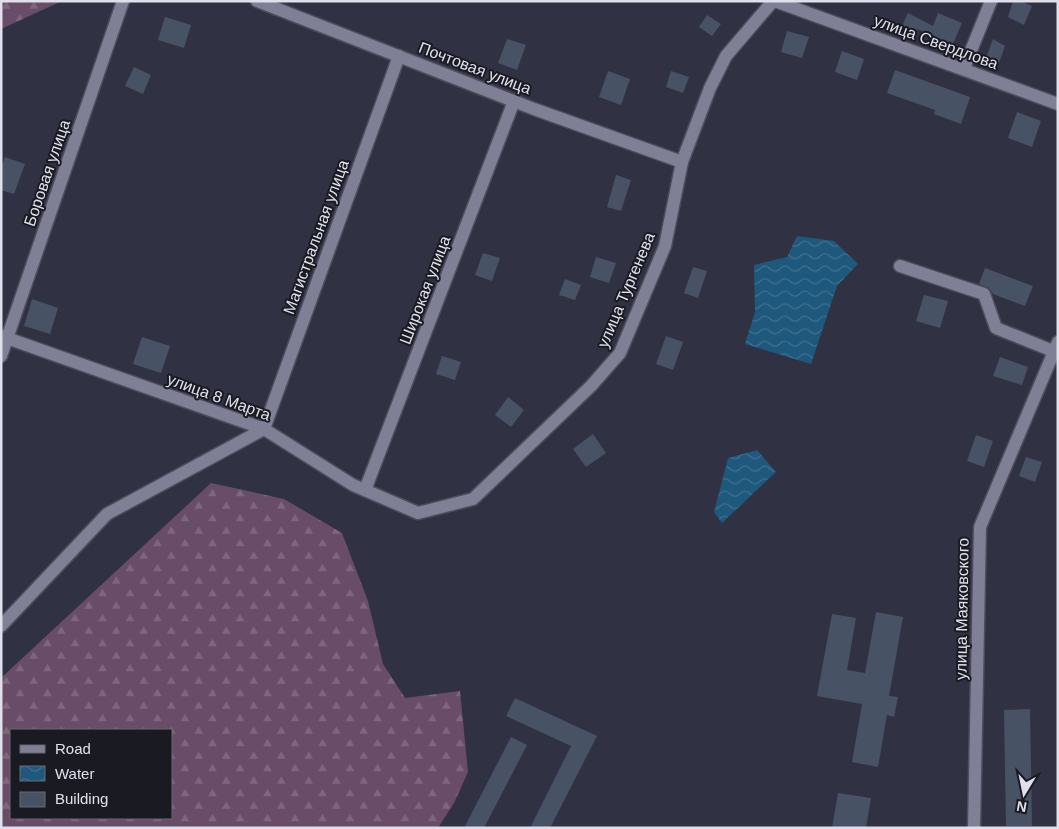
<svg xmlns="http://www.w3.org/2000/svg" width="1059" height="829" viewBox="0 0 1059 829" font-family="Helvetica,sans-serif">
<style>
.forest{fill:url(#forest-firs);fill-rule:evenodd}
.water{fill:url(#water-waves)}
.building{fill:#485265}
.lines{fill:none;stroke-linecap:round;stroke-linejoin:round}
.minor-casing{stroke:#4c4d5c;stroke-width:15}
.minor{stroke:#7f7f95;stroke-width:12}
.labels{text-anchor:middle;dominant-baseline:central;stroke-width:4;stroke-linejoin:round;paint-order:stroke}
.street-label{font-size:16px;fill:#dfe0ec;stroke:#1a1a23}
</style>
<defs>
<pattern id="forest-firs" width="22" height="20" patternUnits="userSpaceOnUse" patternTransform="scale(1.25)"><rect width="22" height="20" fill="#694c67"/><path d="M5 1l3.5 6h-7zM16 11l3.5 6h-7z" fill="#7e667d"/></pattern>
<pattern id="water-waves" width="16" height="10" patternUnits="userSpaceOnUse" patternTransform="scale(1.25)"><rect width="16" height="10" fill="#1e587c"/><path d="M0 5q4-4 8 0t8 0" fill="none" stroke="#3e708f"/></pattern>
</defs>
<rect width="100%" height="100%" fill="#313144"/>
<g class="forest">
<polygon points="1,1 62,1 1,29"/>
<path d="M211,483L284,499L342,533L368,601L383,664L405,698L460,691L468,772L454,803L438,828H1V678ZM11,730H171V818H11Z"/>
</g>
<g class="water">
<polygon points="797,236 834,241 858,264 837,286 811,364 745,344 755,312 754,265 787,257"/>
<polygon points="757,450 776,472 722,523 714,512 728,458"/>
</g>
<g class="building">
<polygon points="1013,1 1021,1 1032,6 1024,25 1008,17"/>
<polygon points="908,13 933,26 938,13 962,23 953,44 917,29 916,31 902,26"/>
<polygon points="707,15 721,24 712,36 699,27"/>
<polygon points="165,17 191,25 184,48 158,40"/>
<polygon points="787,31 809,37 802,58 781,52"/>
<polygon points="507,39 526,45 517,70 498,63"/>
<polygon points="993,39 1005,46 999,63 986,58"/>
<polygon points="842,51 864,59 857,80 835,72"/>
<polygon points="134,67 151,75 143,94 125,86"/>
<polygon points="895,70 970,97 961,124 934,114 935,110 887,93"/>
<polygon points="608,71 630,79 621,105 599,97"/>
<polygon points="671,71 689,77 683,93 666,87"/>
<polygon points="1017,112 1041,121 1032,147 1008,138"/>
<polygon points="5,157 25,164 14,194 1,190 1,168"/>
<polygon points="616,175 631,180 621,211 607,207"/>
<polygon points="483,253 500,258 492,281 475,275"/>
<polygon points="596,257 616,263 609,283 590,277"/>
<polygon points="693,267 707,271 698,298 684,293"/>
<polygon points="985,268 1033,286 1025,306 993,294 989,288 979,284"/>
<polygon points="565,279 581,285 575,300 559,295"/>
<polygon points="924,295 948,301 940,328 916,321"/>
<polygon points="32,299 58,308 50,334 24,326"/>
<polygon points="666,336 683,342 673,370 656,364"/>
<polygon points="142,337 170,346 161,373 133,364"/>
<polygon points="442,356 461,362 455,380 436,374"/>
<polygon points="1000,357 1028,367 1022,385 993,376"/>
<polygon points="508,397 524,410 511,427 495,415"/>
<polygon points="593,434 606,453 586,467 573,449"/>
<polygon points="976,435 993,441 984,467 967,461"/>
<polygon points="1026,457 1042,462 1035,482 1019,476"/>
<polygon points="876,612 903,617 889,696 898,697 894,717 887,715 878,767 852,762 862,704 817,696 832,614 856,618 847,670 865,673"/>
<polygon points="515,698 597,736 550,828 530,828 571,746 506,716"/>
<polygon points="1030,709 1032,826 1006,826 1004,710"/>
<polygon points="511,737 527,745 484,828 464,828"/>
<polygon points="838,793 871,798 866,828 832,828"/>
</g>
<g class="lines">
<defs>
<g id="minor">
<polyline points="257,1 534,109 682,162"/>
<polyline points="775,1 1058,104"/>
<polyline points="964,68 991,1"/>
<polyline points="900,266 984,294 996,328 1058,353"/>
<polyline points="1,336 264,429 353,485 418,513 473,499 591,386 620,353 665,246 682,162 710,88 726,56 773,1"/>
<polyline points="1,356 123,1"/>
<polyline points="264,429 399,56"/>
<polyline points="365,490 514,101"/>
<polyline points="1,626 107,514 264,429"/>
<polyline points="974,828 980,527 1058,342"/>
</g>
</defs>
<use href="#minor" class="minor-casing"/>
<use href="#minor" class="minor"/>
</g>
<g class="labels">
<g class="street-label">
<text transform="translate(936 42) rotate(20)">улица Свердлова</text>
<text transform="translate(475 68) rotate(21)">Почтовая улица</text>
<text transform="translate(47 173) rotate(-71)">Боровая улица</text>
<text transform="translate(316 237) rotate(-70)">Магистральная улица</text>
<text transform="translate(425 290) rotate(-69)">Широкая улица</text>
<text transform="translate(626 290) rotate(-67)">улица Тургенева</text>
<text transform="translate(219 397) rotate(20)">улица 8 Марта</text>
<text transform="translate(962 609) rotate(-89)">улица Маяковского</text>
</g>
</g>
<rect width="1059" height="829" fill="none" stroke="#dfe0ec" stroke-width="5"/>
<rect x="10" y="729" width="162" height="90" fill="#1a1a23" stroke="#696973"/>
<rect x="20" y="745" width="25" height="8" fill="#7f7f95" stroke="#696973"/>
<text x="55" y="754" font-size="15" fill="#dfe0ec">Road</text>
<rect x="20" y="766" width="25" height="15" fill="url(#water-waves)" stroke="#696973"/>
<text x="55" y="779" font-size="15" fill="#dfe0ec">Water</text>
<rect x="20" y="792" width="25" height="15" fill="#485265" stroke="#696973"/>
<text x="55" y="804" font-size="15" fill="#dfe0ec">Building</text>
<g transform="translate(1024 794) rotate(190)" stroke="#1a1a23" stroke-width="4" paint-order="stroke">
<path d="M0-4L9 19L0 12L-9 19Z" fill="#dfe0ec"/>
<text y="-8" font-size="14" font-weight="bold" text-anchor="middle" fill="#dfe0ec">N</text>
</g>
</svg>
